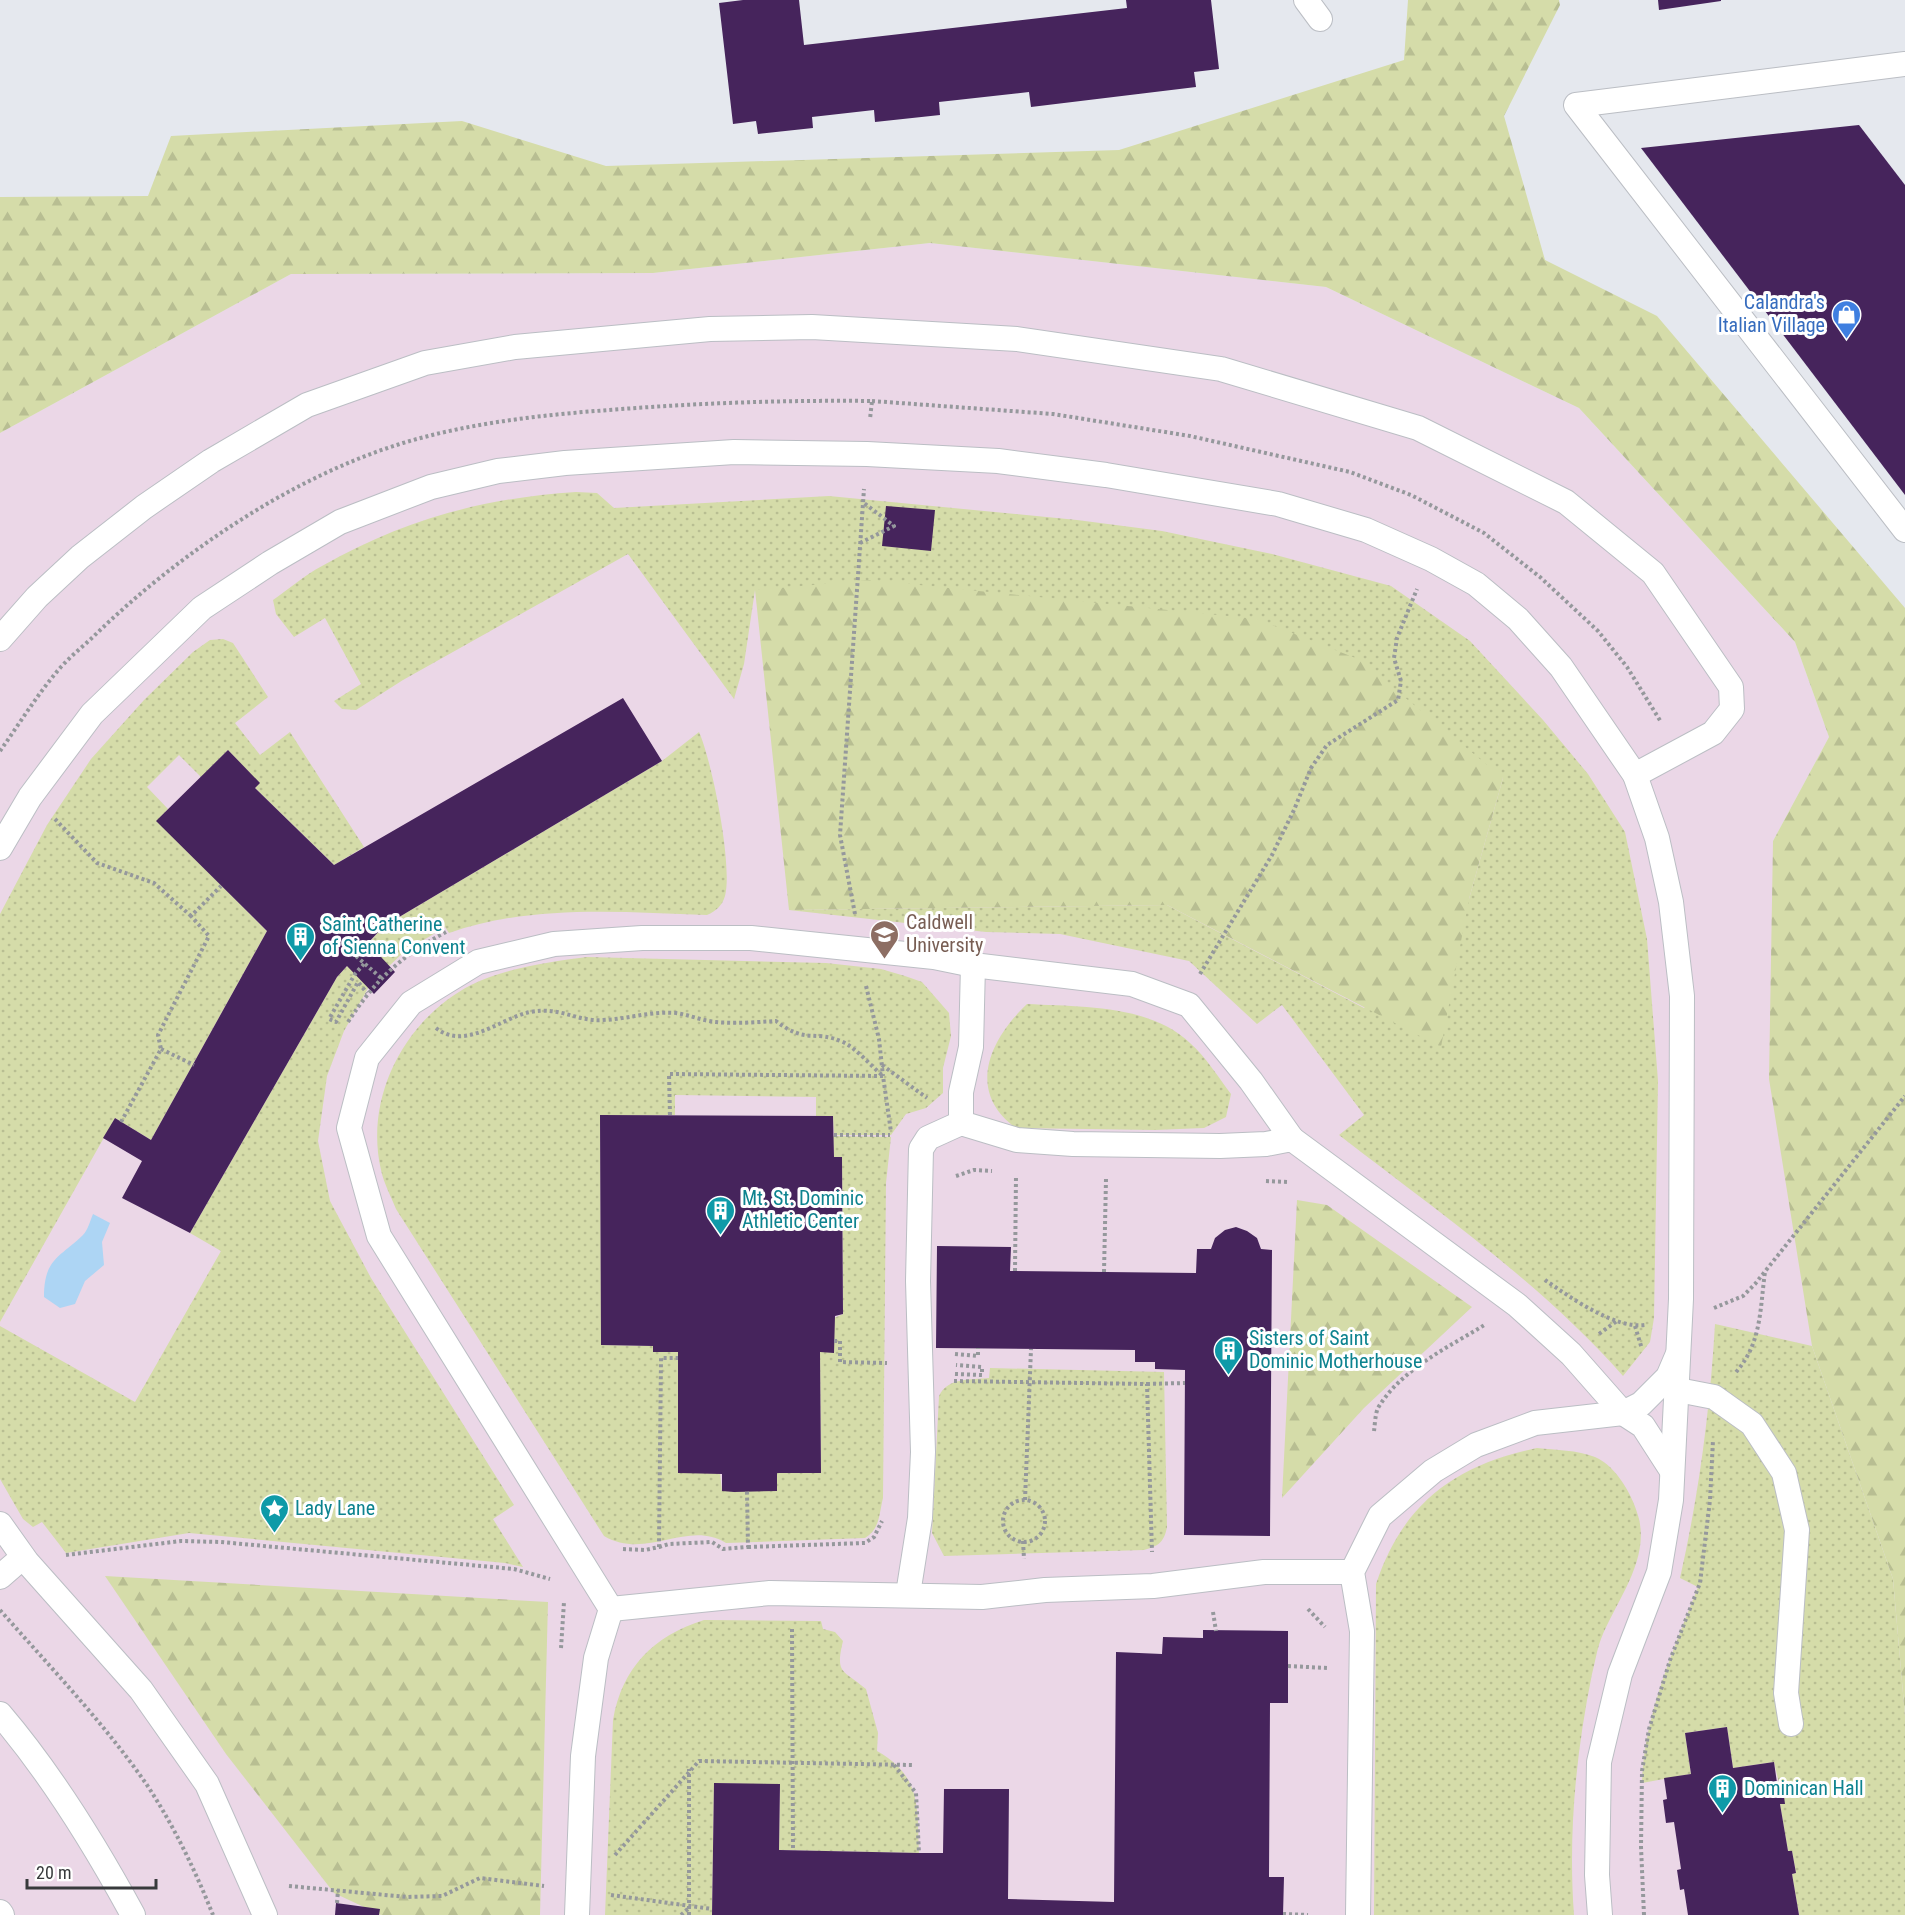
<svg xmlns="http://www.w3.org/2000/svg" width="1905" height="1915" viewBox="0 0 1905 1915" font-family="'Roboto Condensed',sans-serif">
<style>
.education{fill:#ebd7e7}
.grass{fill:url(#grass-dots)}
.forest{fill:url(#forest-firs)}
.water{fill:#add5f4}
.building{fill:#46245c}
.lines{fill:none;stroke-linecap:round;stroke-linejoin:round}
.service-casing{stroke:#bbbec4;stroke-width:26}
.path{stroke:#95989c;stroke-width:4;stroke-dasharray:3 3;stroke-linecap:butt}
.service{stroke:#fff;stroke-width:24}
.labels{text-anchor:middle;dominant-baseline:central;stroke-width:6;stroke-linejoin:round;paint-order:stroke}
.shop-label{font-size:20px;fill:#366cbe;stroke:#fff;text-anchor:end}
.education-label{font-size:20px;fill:#785e54;stroke:#fff;text-anchor:start}
.culture-label{font-size:20px;fill:#0d838f;stroke:#fff;text-anchor:start}
</style>
<defs>
<pattern id="grass-dots" width="8" height="8" patternUnits="userSpaceOnUse" patternTransform="scale(1.5)"><rect width="8" height="8" fill="#d5dca9"/><path d="M2 2h.1M6 6h.1" fill="none" stroke="#b8be92" stroke-width="1.8" stroke-linecap="round"/></pattern>
<pattern id="forest-firs" width="22" height="20" patternUnits="userSpaceOnUse" patternTransform="scale(1.5)"><rect width="22" height="20" fill="#d5dca9"/><path d="M5 1l3.5 6h-7zM16 11l3.5 6h-7z" fill="#b8be92"/></pattern>
</defs>
<rect width="100%" height="100%" fill="#e5e8ee"/>
<polygon class="education" points="930,243 1326,287 1579,408 1795,642 1829,737 1773,841 1812,1346 1893,1579 1905,1716 1905,1915 0,1915 0,433 291,274 653,273"/>
<g class="grass">
<path d="M576,492L597,493L614,508L829,496L1077,520L1162,531L1272,554L1391,586L1470,641L1543,720L1588,774L1625,832L1647,939L1658,1081L1654,1318L1650,1342L1623,1376C1541,1283 1437,1211 1339,1135L1364,1115L1282,1005L1257,1024L1189,961L1060,934L986,932L789,910L1167,905L1364,1008L1469,899L1503,778L755,590L744,664L734,699L628,554L403,680L356,710L342,709L334,701L361,684L325,618L294,637L276,614L273,600C289,589 305,575 322,566C403,520 483,498 576,492Z"/>
<polygon points="223,639 233,643 268,697 235,723 260,755 290,732 364,847 334,865 255,788 259,783 228,750 201,777 179,755 147,787 168,809 157,821 267,931 151,1140 115,1118 0,1322 0,914 47,825 91,759 144,700 193,652 210,640"/>
<path d="M699,732C712,761 733,866 725,896C722,906 716,911 707,915C620,912 532,904 449,933L445,927L404,952L371,983L344,1031L327,1076L318,1141L330,1201L371,1278L514,1505L493,1519L523,1567L505,1563L189,1533L66,1553L42,1522L33,1527L23,1519L0,1479V1326L135,1402L221,1251L190,1233L337,977L384,926L662,761Z"/>
<path d="M587,957L826,963L881,969L905,976L922,982L949,1013L951,1036L943,1068V1093L926,1108L906,1114L891,1135H834L833,1116H816V1097L675,1095V1115L600,1116L601,1345L653,1346V1352H678V1473H720L722,1491H777V1473H821L820,1352H834V1318L843,1314L842,1157H834L833,1136L891,1137L886,1183L883,1498C879,1514 880,1529 865,1538L726,1543C687,1519 647,1561 604,1536L396,1209C391,1196 384,1184 381,1170C364,1097 405,1019 471,985C505,968 549,962 587,957Z"/>
<path d="M1027,1004C1080,1007 1149,1004 1190,1043C1206,1057 1218,1077 1231,1094L1226,1117L1204,1128L1155,1130L1016,1128C966,1092 989,1040 1027,1004Z"/>
<path d="M1715,1324L1812,1346L1893,1579L1905,1716V1915H1799L1792,1874L1796,1873L1792,1851H1788L1780,1804H1784L1774,1762L1733,1768L1727,1727L1685,1733L1691,1774L1642,1783C1644,1715 1674,1649 1698,1587L1680,1578C1699,1494 1710,1410 1715,1324Z"/>
<path d="M990,1368L1164,1372L1167,1527C1164,1543 1158,1546 1144,1550L944,1556L932,1533L939,1396C948,1377 971,1380 989,1378Z"/>
<path d="M1537,1448C1556,1450 1577,1450 1595,1457C1617,1466 1634,1498 1639,1519C1649,1562 1616,1601 1601,1639C1597,1649 1595,1663 1592,1674C1576,1753 1568,1834 1574,1915H1374L1376,1584C1403,1503 1455,1465 1537,1448Z"/>
<path d="M704,1620L821,1621L823,1629L835,1632L843,1641C835,1675 843,1669 866,1689L878,1733L877,1751C922,1776 917,1808 919,1853L779,1850L780,1785L714,1783L712,1915H605L613,1720C622,1668 653,1636 704,1620Z"/>
</g>
<g class="forest">
<polygon points="1408,0 1559,0 1560,5 1504,116 1545,260 1657,316 1905,608 1905,1716 1893,1579 1812,1346 1769,1079 1773,841 1829,737 1795,642 1579,408 1326,287 930,243 653,273 291,274 0,433 0,197 148,196 171,136 462,121 606,166 1119,150 1404,60"/>
<polygon points="870,580 1257,619 1358,659 1503,778 1469,899 1441,1047 1167,905 789,910 755,590"/>
<polygon points="1297,1200 1327,1205 1472,1307 1364,1408 1282,1498"/>
<polygon points="105,1576 548,1602 540,1915 381,1915 334,1893 226,1754"/>
</g>
<path class="water" d="M93,1214L110,1223L102,1242L104,1265L85,1281L75,1304L60,1308L44,1297C44,1259 59,1258 83,1235C88,1230 90,1221 93,1214Z"/>
<g class="building">
<polygon points="743,0 799,0 804,45 1127,8 1126,0 1211,0 1219,69 1194,72 1196,87 1031,107 1029,92 939,102 940,115 875,122 874,110 812,117 813,128 758,134 756,121 733,124 719,3"/>
<polygon points="1658,0 1721,0 1721,1 1659,10"/>
<polygon points="1859,125 1905,185 1905,495 1641,148"/>
<polygon points="886,506 935,510 931,551 882,546"/>
<polygon points="623,698 662,761 384,926 368,943 395,972 374,994 347,966 337,977 190,1233 122,1198 142,1161 103,1138 115,1118 151,1140 267,931 156,821 228,750 260,783 255,788 334,865"/>
<polygon points="600,1115 833,1116 834,1157 842,1157 843,1314 835,1316 834,1353 820,1352 821,1473 777,1473 777,1491 734,1492 722,1491 722,1474 678,1473 678,1352 653,1352 653,1346 601,1345"/>
<polygon points="1236,1227 1247,1231 1257,1238 1261,1249 1272,1250 1270,1536 1184,1535 1185,1370 1155,1369 1155,1362 1135,1362 1135,1350 936,1348 937,1246 1011,1247 1010,1271 1196,1273 1197,1249 1211,1249 1215,1238 1225,1230"/>
<polygon points="1203,1630 1288,1631 1288,1703 1270,1703 1269,1877 1284,1877 1283,1915 712,1915 714,1783 780,1784 779,1850 919,1853 943,1853 944,1789 1009,1789 1008,1899 1114,1902 1116,1652 1162,1654 1163,1637 1203,1638"/>
<polygon points="1727,1727 1733,1768 1774,1762 1777,1783 1782,1781 1785,1804 1780,1804 1788,1851 1792,1851 1796,1873 1792,1874 1799,1915 1688,1915 1684,1889 1680,1890 1677,1870 1681,1869 1674,1822 1666,1823 1663,1800 1667,1799 1664,1778 1691,1774 1685,1733"/>
<polygon points="336,1903 380,1909 379,1915 335,1915"/>
</g>
<g class="lines">
<defs>
<g id="service">
<polyline points="1306,0 1320,19"/>
<polyline points="1905,64 1576,105 1905,530"/>
<polyline points="0,639 37,597 80,557 144,507 211,461 307,405 425,363 515,347 710,329 812,327 1017,339 1221,369 1418,428 1566,502 1653,573 1731,687 1732,709 1713,733 1635,775"/>
<polyline points="0,848 30,797 92,714 202,608 270,563 340,522 431,487 498,471 565,463 734,452 867,454 998,461 1106,475 1278,504 1366,530 1431,559 1476,584 1518,619 1561,667 1635,775 1657,838 1671,902 1682,996 1681,1299 1671,1500 1659,1572 1620,1674 1599,1762 1597,1875 1600,1915"/>
<polyline points="961,1123 961,1092 971,1047 973,965"/>
<polyline points="1678,1390 1714,1397 1752,1424 1784,1473 1797,1530 1786,1693 1791,1724"/>
<polyline points="0,1524 27,1562 141,1690 207,1784 265,1915"/>
<polyline points="0,1577 23,1557"/>
<polyline points="908,1594 920,1518 923,1452 918,1281 921,1149 928,1138 961,1123 1017,1140 1073,1144 1220,1146 1266,1144 1292,1139 1517,1305 1571,1354 1623,1413 1643,1426 1672,1471"/>
<polyline points="611,1609 379,1236 349,1128 367,1058 411,1003 478,962 554,944 642,938 751,938 934,957 973,965 1132,984 1189,1005 1251,1081 1292,1139"/>
<polyline points="611,1609 770,1593 982,1597 1045,1590 1153,1586 1264,1572 1352,1572"/>
<path d="M0,1714C52,1775 95,1845 133,1915"/>
<polyline points="0,1912 2,1915"/>
<polyline points="577,1915 583,1756 596,1658 611,1609"/>
<polyline points="1358,1915 1362,1631 1352,1572 1380,1516 1433,1471 1476,1445 1535,1423 1623,1413 1641,1404 1668,1377 1677,1356"/>
</g>
</defs>
<use href="#service" class="service-casing"/>
<g class="path">
<polyline points="872,401 1053,414 1190,436 1350,472 1411,495 1484,533 1540,577 1598,631 1627,667 1661,722"/>
<polyline points="860,543 894,526 864,503"/>
<path d="M0,751C18,726 35,698 55,674C66,660 81,648 94,636C177,555 291,477 403,443C469,423 541,415 609,410C697,403 784,400 872,401L870,419"/>
<polyline points="55,819 97,863 154,883 191,916"/>
<polyline points="855,914 840,835 864,489"/>
<polyline points="356,956 381,978"/>
<polyline points="364,964 355,974 329,1019 336,1022 358,982 367,993"/>
<polyline points="1200,974 1272,855 1294,810 1311,768 1327,745 1398,700 1401,681 1394,658 1397,638 1417,589"/>
<polyline points="866,986 879,1039 883,1076"/>
<path d="M348,1022C376,979 401,956 446,932"/>
<path d="M436,1028C465,1051 499,1019 530,1012C561,1006 576,1022 603,1020C628,1019 650,1011 676,1013C690,1015 703,1021 716,1022C736,1024 757,1022 776,1021C807,1045 814,1029 843,1042C857,1049 871,1066 883,1076"/>
<polyline points="161,1049 194,1065"/>
<polyline points="882,1065 927,1098"/>
<polyline points="670,1115 669,1074 883,1076 891,1132"/>
<polyline points="121,1122 161,1049 158,1035 209,936 191,916 221,886"/>
<polyline points="834,1135 890,1135"/>
<polyline points="956,1176 974,1170 992,1171"/>
<polyline points="1266,1181 1289,1182"/>
<polyline points="1015,1271 1016,1175"/>
<polyline points="1104,1272 1106,1179"/>
<path d="M1545,1280C1570,1297 1614,1329 1645,1325"/>
<polyline points="1714,1308 1743,1296 1755,1284 1905,1096"/>
<polyline points="1635,1326 1642,1349"/>
<polyline points="1599,1334 1617,1321"/>
<polyline points="834,1341 840,1341 840,1362 887,1363"/>
<polyline points="955,1354 978,1356 978,1348"/>
<path d="M1736,1372C1762,1343 1760,1307 1765,1272"/>
<polyline points="955,1374 982,1375 982,1367 956,1365"/>
<polyline points="954,1381 1147,1384 1152,1552"/>
<polyline points="1147,1384 1185,1383"/>
<path d="M1374,1431C1375,1424 1375,1415 1378,1408C1401,1369 1449,1347 1486,1324"/>
<polyline points="1025,1500 1031,1349"/>
<circle cx="1024" cy="1521" r="21"/>
<polyline points="1023,1541 1024,1559"/>
<polyline points="659,1547 669,1544 712,1542 723,1549 748,1547 747,1491"/>
<polyline points="748,1547 865,1543 874,1537 882,1521"/>
<polyline points="623,1549 645,1550 659,1547 661,1358 678,1358"/>
<polyline points="66,1555 181,1541 221,1542 514,1569 550,1579"/>
<polyline points="1308,1609 1325,1627"/>
<path d="M0,1610C50,1667 104,1723 147,1785C174,1826 195,1870 213,1915"/>
<polyline points="1213,1612 1216,1631"/>
<polyline points="792,1629 793,1850"/>
<polyline points="561,1648 564,1602"/>
<polyline points="1288,1666 1327,1668"/>
<polyline points="894,1765 916,1793 919,1853"/>
<polyline points="615,1855 699,1761 912,1765"/>
<polyline points="289,1886 407,1897 442,1896 480,1878 544,1886"/>
<polyline points="611,1895 712,1909"/>
<polyline points="337,1903 338,1890"/>
<polyline points="1283,1914 1308,1915"/>
<polyline points="681,1915 689,1908"/>
<polyline points="689,1915 689,1769"/>
<polyline points="1644,1915 1641,1847 1642,1771 1649,1729 1670,1660 1700,1583 1710,1500 1713,1440"/>
</g>
<use href="#service" class="service"/>
</g>
<defs>
<symbol id="shop-pin" viewBox="-11 -11 22 30"><path d="M0 17L-7.5 6A9.5 9.5 0 1 1 7.5 6Z" fill="#3f7fe0" stroke="#fff"/><path d="M-5-2.5h2.3a2.7 3.5 0 0 1 5.4 0H5L5.5 6h-11ZM-1.5-2.5h3a1.5 2.3 0 0 0-3 0Z" fill="#fff"/></symbol>
<symbol id="university-pin" viewBox="-11 -11 22 30"><path d="M0 17L-7.5 6A9.5 9.5 0 1 1 7.5 6Z" fill="#8d6e63" stroke="#fff"/><path d="M0-5L7-2L0 1L-7-2ZM-4 1L0 2.5L4 1V4Q0 6-4 4Z" fill="#fff"/></symbol>
<symbol id="building-pin" viewBox="-11 -11 22 30"><path d="M0 17L-7.5 6A9.5 9.5 0 1 1 7.5 6Z" fill="#0f9aa8" stroke="#fff"/><path d="M-4-6H4V6H1V3H-1V6H-4ZM-2.5-4.3h1.7v1.8h-1.7ZM.8-4.3h1.7v1.8H.8ZM-2.5-1h1.7V.8h-1.7ZM.8-1h1.7V.8H.8Z" fill="#fff"/></symbol>
<symbol id="sight-pin" viewBox="-11 -11 22 30"><path d="M0 17L-7.5 6A9.5 9.5 0 1 1 7.5 6Z" fill="#0f9aa8" stroke="#fff"/><path d="M0-6L1.8-2.2L6-1.7L2.9 1.2L3.7 5.4L0 3.3L-3.7 5.4L-2.9 1.2L-6-1.7L-1.8-2.2Z" fill="#fff"/></symbol>
</defs>
<g fill-rule="evenodd">
<use href="#shop-pin" x="1830" y="298" width="33" height="45"/>
<use href="#university-pin" x="868" y="918" width="33" height="45"/>
<use href="#building-pin" x="284" y="920" width="33" height="45"/>
<use href="#building-pin" x="704" y="1194" width="33" height="45"/>
<use href="#building-pin" x="1212" y="1334" width="33" height="45"/>
<use href="#sight-pin" x="258" y="1492" width="33" height="45"/>
<use href="#building-pin" x="1706" y="1772" width="33" height="45"/>
</g>
<g class="labels">
<g class="shop-label">
<text x="1825" y="302">Calandra's<tspan x="1825" dy="23">Italian Village</tspan></text>
</g>
<g class="education-label">
<text x="906" y="922">Caldwell<tspan x="906" dy="23">University</tspan></text>
</g>
<g class="culture-label">
<text x="322" y="924">Saint Catherine<tspan x="322" dy="23">of Sienna Convent</tspan></text>
<text x="742" y="1198">Mt. St. Dominic<tspan x="742" dy="23">Athletic Center</tspan></text>
<text x="1249" y="1338">Sisters of Saint<tspan x="1249" dy="23">Dominic Motherhouse</tspan></text>
<text x="295" y="1508">Lady Lane</text>
<text x="1744" y="1788">Dominican Hall</text>
</g>
</g>
<path d="M27 1879v9h129v-9" fill="none" stroke="#383a3c" stroke-width="3"/>
<text x="36" y="1879" font-size="18" fill="#383a3c" stroke="#ffffff" stroke-width="4.5" paint-order="stroke">20 m</text>
</svg>
